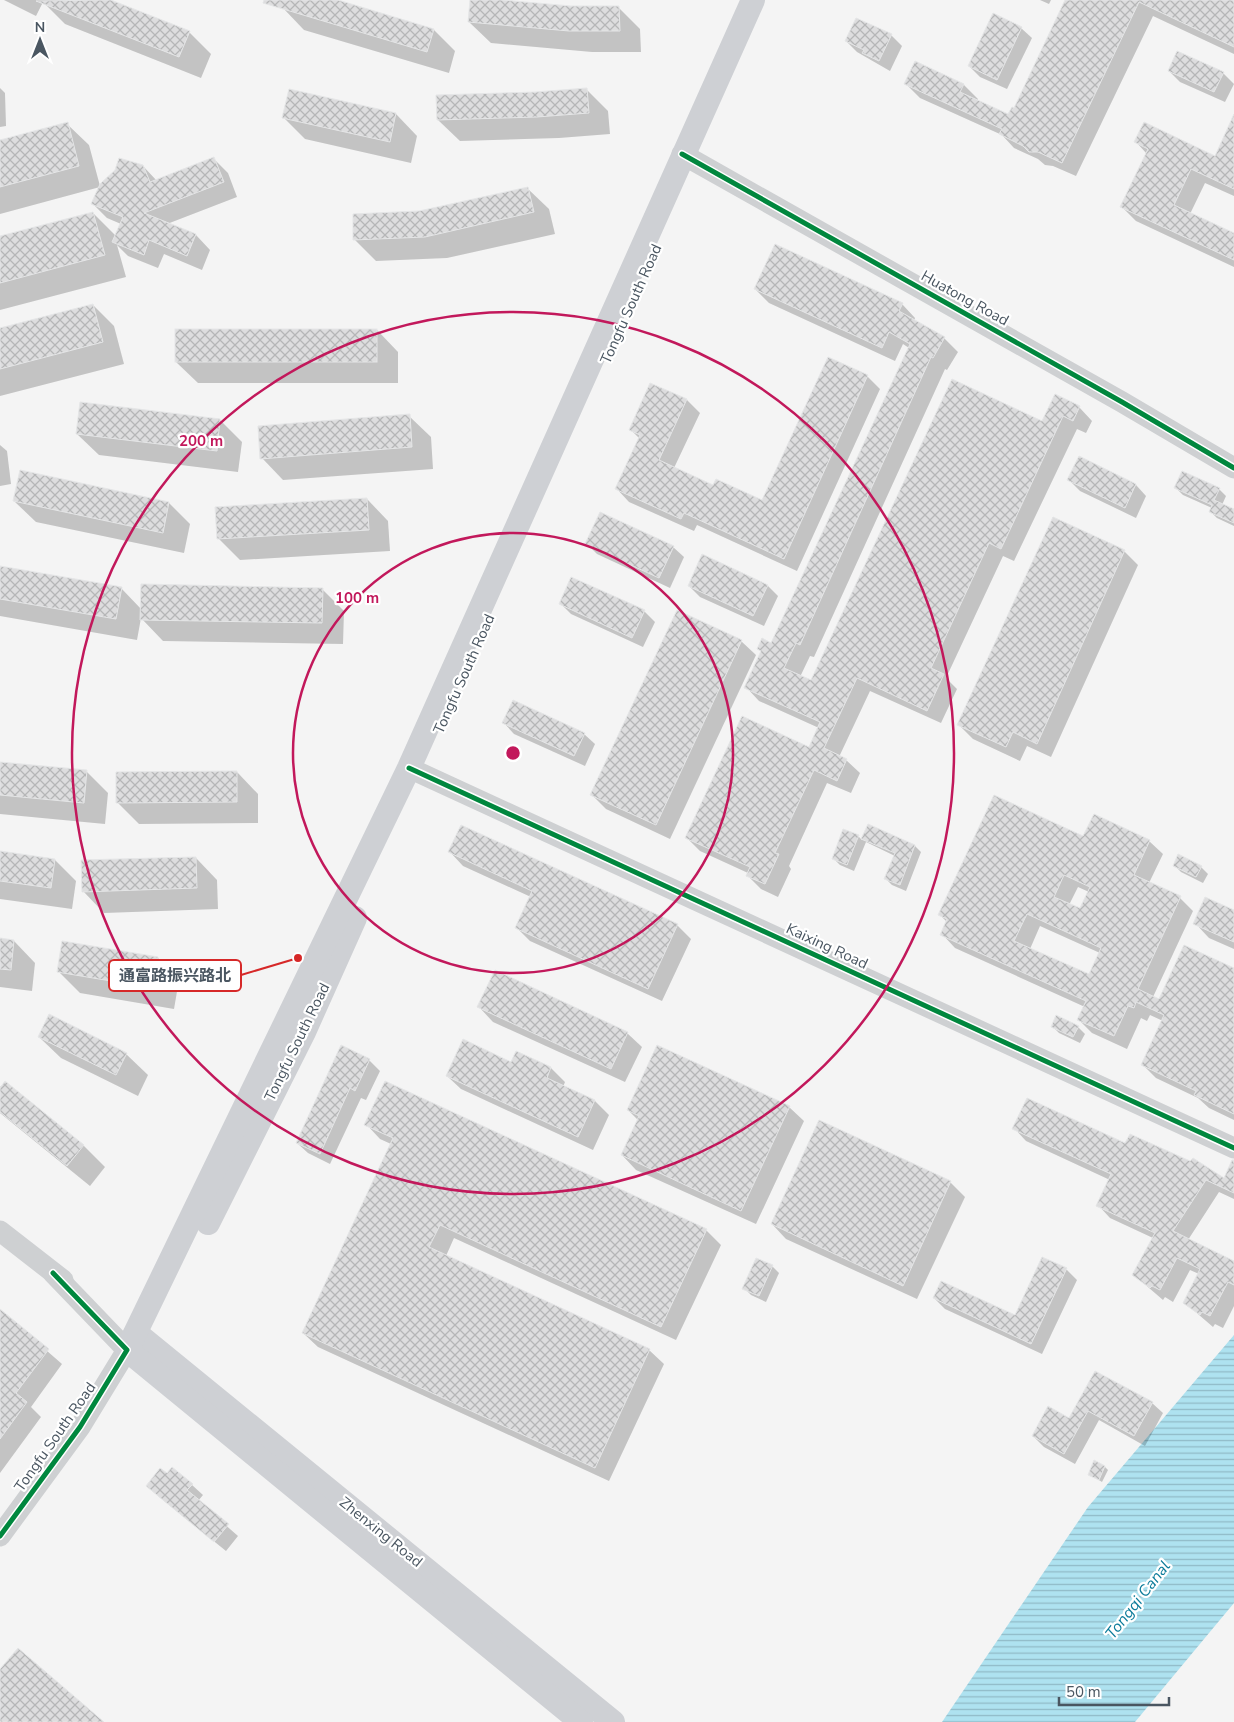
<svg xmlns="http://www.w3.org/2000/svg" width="1234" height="1722" viewBox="0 0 1234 1722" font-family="'Nunito Sans','Noto Sans SC',sans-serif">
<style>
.water{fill:url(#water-rules)}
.shadow{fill:#0003;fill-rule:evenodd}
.building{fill:url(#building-cross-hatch);stroke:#e5e6e7;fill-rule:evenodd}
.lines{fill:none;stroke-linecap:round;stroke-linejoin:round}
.tertiary{stroke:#ced0d2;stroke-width:21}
.secondary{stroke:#ced0d4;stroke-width:24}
.cycleway-casing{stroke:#fff;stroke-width:8}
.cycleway{stroke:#00873e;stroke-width:5}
.ring{fill:none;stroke:#c2185b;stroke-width:2.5}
.labels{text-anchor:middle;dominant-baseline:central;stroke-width:4.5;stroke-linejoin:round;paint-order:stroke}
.street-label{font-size:15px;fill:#4a5661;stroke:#fff}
.water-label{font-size:16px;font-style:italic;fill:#0c7c9b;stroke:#fff}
.centre{fill:#c2185b;stroke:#fff;stroke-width:2.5}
.ring-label{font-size:15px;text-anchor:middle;font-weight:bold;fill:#c2185b;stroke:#fff;stroke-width:4.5;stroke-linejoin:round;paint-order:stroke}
.leader{fill:none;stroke:#d62828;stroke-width:2}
.callout-dot{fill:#d62828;stroke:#fff;stroke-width:2}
.callout{fill:#fff;stroke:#d62828;stroke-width:2}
.callout-label{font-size:16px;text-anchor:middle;font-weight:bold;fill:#4a5661}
</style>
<defs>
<pattern id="water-rules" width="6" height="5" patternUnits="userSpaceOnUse" patternTransform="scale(1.25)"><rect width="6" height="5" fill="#aee2f0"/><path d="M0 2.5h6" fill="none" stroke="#90bac6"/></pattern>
<pattern id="building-cross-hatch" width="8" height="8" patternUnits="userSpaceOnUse" patternTransform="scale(1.25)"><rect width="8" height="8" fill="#ddddde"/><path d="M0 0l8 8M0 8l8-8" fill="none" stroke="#b5b6b7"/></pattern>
</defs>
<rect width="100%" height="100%" fill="#f4f4f4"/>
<polygon class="water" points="1234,1335 1234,1603 1135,1722 942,1722 1088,1507"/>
<g class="shadow">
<polygon points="4,0 108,0 189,32 211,54 201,78 65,24 43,2 36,16"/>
<polygon points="285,0 333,0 434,30 455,51 449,73 304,30 283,8"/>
<polygon points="471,0 571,7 619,8 640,29 641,52 592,52 491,43 469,22"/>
<polygon points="1040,0 1051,0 1049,4"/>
<polygon points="1066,0 1234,0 1234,54 1153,16 1076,176 1053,166 1045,165 1038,159 1014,148 1002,135 920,98 906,84 916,63 964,85 978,99 977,101 1009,116 1014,109"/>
<polygon points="1021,28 1032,38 1007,89 980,77 969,66"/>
<polygon points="891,35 902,46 890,71 857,52 846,41"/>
<polygon points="1169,71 1223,73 1234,84 1225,102 1180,82"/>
<polygon points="0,88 5,93 6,126 0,127"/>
<polygon points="586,89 608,111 610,134 559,138 460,141 438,120 536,94"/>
<polygon points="396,114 417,136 411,163 305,139 284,118"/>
<polygon points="1234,117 1234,196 1205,183 1190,214 1234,234 1234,267 1136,221 1122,207 1147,154 1136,142 1215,158"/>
<polygon points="67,124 89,145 100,186 143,166 157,181 214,159 228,173 237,197 167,224 196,235 210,250 202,270 164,254 158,268 128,256 117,245 126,277 0,310 0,238 93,213 116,236 121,224 107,218 93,204 100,187 0,214 0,142"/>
<polygon points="527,188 549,209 555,234 447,258 376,261 354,239"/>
<polygon points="755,289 902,304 915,318 914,321 944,338 958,352 947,370 945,369 814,657 810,656 800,677 811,682 1042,423 1079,407 1092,421 1086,433 1077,429 1014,561 1003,556 946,678 957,689 941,723 870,691 839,757 846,760 860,773 851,793 827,783 789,866 791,869 778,897 761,889 747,875 748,873 700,851 687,838 809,748 819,728 759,701 746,687 762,652 758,648 771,644 909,348 903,344 895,361 769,303"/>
<polygon points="93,305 114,326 124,364 0,396 0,329"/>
<polygon points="377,330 398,352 398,383 198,383 176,362"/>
<polygon points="867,376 880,389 797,571 697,525 694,531 629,502 616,488 639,438 630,429 651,385 687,400 700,413 674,468 714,487 763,502"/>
<polygon points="409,416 431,437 433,469 283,480 262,458"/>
<polygon points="220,420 242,442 238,472 99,455 77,434"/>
<polygon points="0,445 7,451 11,484 0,486"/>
<polygon points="1069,480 1136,485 1146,496 1136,518 1080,491"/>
<polygon points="1176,488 1219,489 1226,496 1222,505 1234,511 1234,526 1217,518 1210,511 1212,508 1183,495"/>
<polygon points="367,499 388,521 390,551 240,560 218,538"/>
<polygon points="14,501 169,503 190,524 184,553 36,522"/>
<polygon points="587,544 673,547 684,557 670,588 597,554"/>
<polygon points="1124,551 1138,565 1051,757 1027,746 1020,761 973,739 959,725"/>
<polygon points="0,567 121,588 142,610 322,589 344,611 343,644 163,641 141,618 137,640 0,616"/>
<polygon points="689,586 768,586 778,596 764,626 700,597"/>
<polygon points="560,603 644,611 655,622 643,647 571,614"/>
<polygon points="741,641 756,655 670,839 606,809 592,795"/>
<polygon points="504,723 584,734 595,744 585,766 514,734"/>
<polygon points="0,763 86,771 108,793 105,824 0,814"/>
<polygon points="237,772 258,794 258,823 139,824 117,802"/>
<polygon points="868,826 915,846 921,852 906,891 892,885 886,879 895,856 866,842 854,871 840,865 833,858 858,836 862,840"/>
<path d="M1084,838L1149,841L1163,854L1149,883L1180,898L1193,911L1153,997L1160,1000L1234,969V1120L1209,1108L1198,1098L1156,1078L1143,1065L1163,1021L1150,1015L1147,1021L1141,1018L1127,1049L1092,1033L1078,1019L1085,1007L955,948L942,934L947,922L940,915ZM1078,887L1089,892L1080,910L1069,905ZM1040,926L1100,953L1089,976L1030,949Z"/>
<polygon points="0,852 55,860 76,881 72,909 0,899"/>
<polygon points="450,852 677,925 691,939 662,1001 530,941 516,927 531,897 463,866"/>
<polygon points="196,858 217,880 218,909 104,913 83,891"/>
<polygon points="1174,865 1201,867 1208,874 1203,883 1181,872"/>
<polygon points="1234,912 1234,949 1209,938 1195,923"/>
<polygon points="0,940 14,941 35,963 32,991 0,987"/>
<polygon points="158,958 179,980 174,1009 80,993 58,971"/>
<polygon points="479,1007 627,1033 642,1047 625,1082 493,1022"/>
<polygon points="1052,1026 1078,1027 1085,1034 1080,1043 1059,1033"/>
<polygon points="39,1037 126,1054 148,1075 138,1096 61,1058"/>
<polygon points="516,1053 551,1068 565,1082 563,1087 595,1101 609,1115 593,1150 461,1089 447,1076 512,1063"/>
<polygon points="369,1060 380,1071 366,1100 361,1098 330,1164 308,1153 297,1143"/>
<polygon points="5,1083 84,1146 105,1167 90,1186 0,1113 0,1087"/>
<polygon points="789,1107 804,1121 756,1224 636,1170 622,1155 638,1120 628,1110"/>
<polygon points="366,1124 706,1230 721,1245 676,1340 454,1238 446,1256 649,1350 664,1364 609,1481 318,1347 303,1333 391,1144 380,1139"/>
<polygon points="1014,1128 1126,1145 1224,1180 1234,1173 1234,1199 1219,1192 1188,1240 1234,1262 1234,1306 1223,1328 1215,1324 1213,1327 1184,1302 1199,1274 1190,1270 1173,1302 1165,1297 1163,1300 1134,1275 1153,1238 1110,1218 1098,1205 1110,1180 1026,1141"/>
<polygon points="950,1182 965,1197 917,1299 786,1239 772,1224"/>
<polygon points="1043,1259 1067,1270 1077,1280 1042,1354 945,1309 934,1298 1016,1317"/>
<polygon points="772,1266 779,1273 766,1302 751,1295 744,1288"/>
<polygon points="0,1310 62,1364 31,1407 41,1417 0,1473"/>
<polygon points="1096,1372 1152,1403 1163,1413 1145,1446 1099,1420 1075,1464 1044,1447 1033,1436 1070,1420"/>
<polygon points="1105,1467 1108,1470 1102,1482 1089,1474"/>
<polygon points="167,1475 192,1485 203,1495 198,1501 238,1536 226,1551 158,1496"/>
</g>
<g class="building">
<polygon points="111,0 190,31 179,57 36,1"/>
<polygon points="264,0 338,0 434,29 427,52 263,3"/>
<polygon points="470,0 502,0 571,6 619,6 620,31 569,31 468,22"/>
<polygon points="1065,0 1234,0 1234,47 1139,2 1062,163 1038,152 1029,152 1023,146 999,134 1002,129 904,84 915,61 964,84 960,92 1008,114 1012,107 1014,108"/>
<polygon points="993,13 1022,27 997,80 968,66"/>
<polygon points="856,18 892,34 879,61 862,53 864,50 845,41"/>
<polygon points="1177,51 1224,72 1214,92 1168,71"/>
<polygon points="587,88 589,113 537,117 437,120 436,95 536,92"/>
<polygon points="289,89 396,113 390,142 282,118"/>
<polygon points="1234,114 1234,189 1191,169 1174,205 1234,233 1234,260 1120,207 1148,149 1134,142 1144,122 1215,156"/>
<polygon points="68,122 79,166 0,187 0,140"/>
<polygon points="214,157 224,182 144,213 196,234 187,256 149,240 144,255 112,242 123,217 91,204 100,184 115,170 119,158 143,165 150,182"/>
<polygon points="528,187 534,212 425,237 353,240 353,214 419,211"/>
<polygon points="93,212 105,255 0,283 0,236"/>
<polygon points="775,244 903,303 899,311 945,337 933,358 931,357 800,645 796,643 784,668 811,680 952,379 1042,421 1055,394 1080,406 1073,421 1063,416 1001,549 989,543 931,668 944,674 927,711 857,678 824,748 847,759 837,781 814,770 775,853 779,854 765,884 746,876 750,867 685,838 742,716 809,747 820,722 744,688 761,651 757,649 762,638 771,643 910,344 889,332 882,348 754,289"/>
<polygon points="93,304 103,342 0,369 0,328"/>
<rect x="175" y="329" width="202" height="33"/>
<polygon points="828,357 868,375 784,559 684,513 681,519 615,489 640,435 629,430 650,383 687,399 659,460 713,485 716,479 762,500"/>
<polygon points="80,402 220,419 217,451 76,434"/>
<polygon points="410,414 412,447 260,459 258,426"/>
<polygon points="1079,456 1136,484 1125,508 1067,480"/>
<polygon points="20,470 169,502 163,533 13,501"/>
<polygon points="1182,471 1220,488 1214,500 1234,509 1234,523 1209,512 1212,505 1174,488"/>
<polygon points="367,498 369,530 217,539 215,507"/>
<polygon points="600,512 674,546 659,578 585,544"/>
<polygon points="1053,517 1125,550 1037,744 1013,732 1006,747 957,725"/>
<polygon points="702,554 768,585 753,616 688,586"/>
<polygon points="0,566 122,587 116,619 0,599"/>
<polygon points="571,577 645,610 632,638 559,604"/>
<polygon points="141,584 323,588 322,623 140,620"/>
<polygon points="677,610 742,640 656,825 590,795"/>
<polygon points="513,700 585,733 574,756 502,723"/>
<polygon points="0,762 87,770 84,803 0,795"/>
<polygon points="237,771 237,802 116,803 116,772"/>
<path d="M994,795L1083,836L1094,814L1150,840L1134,875L1181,896L1138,989L1159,999L1184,945L1234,968V1114L1194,1095L1196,1091L1141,1065L1164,1015L1136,1002L1134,1008L1128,1006L1114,1036L1077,1020L1086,1001L940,935L947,919L938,915ZM1064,875L1090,887L1080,908L1054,897ZM1027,914L1101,948L1089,974L1014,941Z"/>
<polygon points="868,824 915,845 900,885 884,879 895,853 861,839"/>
<polygon points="461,825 678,924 648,989 515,928 532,891 448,852"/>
<polygon points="843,829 859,835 847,865 832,859"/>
<polygon points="0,851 55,859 51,888 0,881"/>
<polygon points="1178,854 1202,866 1196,877 1173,866"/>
<polygon points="196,857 197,888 82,892 81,860"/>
<polygon points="1205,897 1234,910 1234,942 1193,924"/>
<polygon points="0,938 14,940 11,970 0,969"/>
<polygon points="62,941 158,957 153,988 57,972"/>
<polygon points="495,970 628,1032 611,1069 477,1007"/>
<polygon points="49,1014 127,1053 116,1075 38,1037"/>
<polygon points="1056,1015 1079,1026 1073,1037 1051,1027"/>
<polygon points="463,1039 511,1062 516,1051 551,1067 547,1078 595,1100 578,1137 446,1076"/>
<polygon points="341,1045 370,1059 355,1091 350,1088 320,1154 296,1143"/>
<polygon points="657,1045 790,1106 741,1211 621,1155 639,1116 627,1110"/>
<polygon points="5,1081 84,1145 67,1166 0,1112 0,1088"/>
<polygon points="385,1081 707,1229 661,1327 440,1225 429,1247 650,1349 595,1468 302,1333 393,1138 364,1125"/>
<polygon points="1027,1098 1125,1143 1130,1134 1190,1161 1193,1158 1224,1178 1232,1160 1234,1160 1234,1193 1206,1180 1173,1231 1234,1261 1234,1285 1228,1282 1210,1316 1202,1312 1200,1315 1183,1303 1200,1269 1177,1258 1160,1290 1152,1286 1150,1288 1132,1275 1155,1233 1096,1206 1111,1174 1012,1129"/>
<polygon points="819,1120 951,1181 903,1286 771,1224"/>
<polygon points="1042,1257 1067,1268 1031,1344 933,1298 941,1281 1015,1315"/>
<polygon points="756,1258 773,1265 759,1296 742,1289"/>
<polygon points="0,1309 49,1349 16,1393 27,1402 0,1439"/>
<polygon points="1095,1371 1153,1402 1134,1436 1088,1411 1064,1454 1032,1436 1048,1406 1069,1418"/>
<polygon points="1094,1460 1105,1466 1099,1480 1088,1475"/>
<polygon points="172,1467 193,1484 187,1490 229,1524 214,1542 146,1486 160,1468 167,1473"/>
<polygon points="18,1648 104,1722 0,1722 0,1669"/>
</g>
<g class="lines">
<g class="tertiary">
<polyline points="682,154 1122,402 1234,468"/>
<polyline points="409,768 1234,1148"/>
<polyline points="0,1231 63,1280"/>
<polyline points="0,1536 80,1427 127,1350 53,1273"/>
</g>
<g class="secondary">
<polyline points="208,1223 304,1032 355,918"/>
<polyline points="136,1333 613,1722"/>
<polyline points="581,1722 127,1350 409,768 753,0"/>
</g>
<defs>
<g id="cycleway">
<polyline points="682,154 1122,402 1234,468"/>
<polyline points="409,768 1234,1148"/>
<polyline points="0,1536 80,1427 127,1350 53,1273"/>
</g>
</defs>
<use href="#cycleway" class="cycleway-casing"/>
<use href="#cycleway" class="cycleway"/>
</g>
<g class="ring">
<circle cx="513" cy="753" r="220"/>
<circle cx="513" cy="753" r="441"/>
</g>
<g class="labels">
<g class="street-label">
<text transform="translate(965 298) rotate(29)">Huatong Road</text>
<text transform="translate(631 304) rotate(-66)">Tongfu South Road</text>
<text transform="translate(464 674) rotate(-66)">Tongfu South Road</text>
<text transform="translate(827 946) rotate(25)">Kaixing Road</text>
<text transform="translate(297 1042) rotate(-64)">Tongfu South Road</text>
<text transform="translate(55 1437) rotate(-55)">Tongfu South Road</text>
<text transform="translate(381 1532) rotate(39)">Zhenxing Road</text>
</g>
<g class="water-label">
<text transform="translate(1138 1600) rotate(-52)">Tongqi Canal</text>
</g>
</g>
<circle cx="513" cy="753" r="8" class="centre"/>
<g class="ring-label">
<text x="201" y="446">200 m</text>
<text x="357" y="603">100 m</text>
</g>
<path class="leader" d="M298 958L241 975"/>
<circle class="callout-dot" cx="298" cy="958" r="5"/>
<rect class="callout" x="109" y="960" width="132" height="31" rx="5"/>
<g class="callout-label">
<text x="175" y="981">通富路振兴路北</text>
</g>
<g transform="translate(40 40)" stroke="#ffffff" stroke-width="4" paint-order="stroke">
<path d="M0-4L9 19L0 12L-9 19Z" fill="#4a5661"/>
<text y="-8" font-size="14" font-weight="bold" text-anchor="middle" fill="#4a5661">N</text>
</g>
<path d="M1059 1697v8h110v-8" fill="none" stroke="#4a5661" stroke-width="2.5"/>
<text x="1066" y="1697" font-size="15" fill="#4a5661" stroke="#ffffff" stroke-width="4" paint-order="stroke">50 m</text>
</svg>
